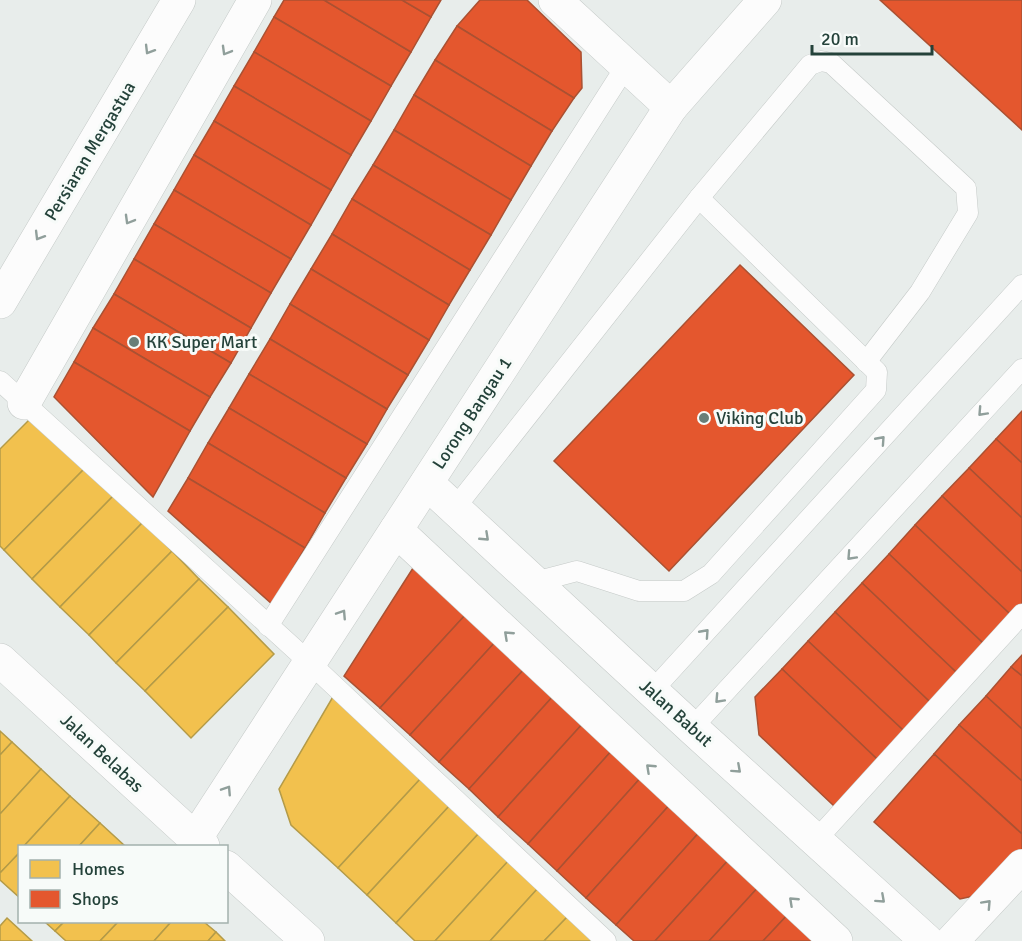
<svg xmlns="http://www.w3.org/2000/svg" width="1022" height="941" viewBox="0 0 1022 941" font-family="Signika,sans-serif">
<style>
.homes{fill:#f2c14e;stroke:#b49b48;stroke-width:1.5}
.shops{fill:#e4572e;stroke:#aa5132;stroke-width:1.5}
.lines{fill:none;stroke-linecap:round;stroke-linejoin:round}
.service-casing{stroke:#c5cac8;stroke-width:21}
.minor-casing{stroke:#c5cac8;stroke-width:34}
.tertiary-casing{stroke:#c5cac8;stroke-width:34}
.service{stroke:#fcfcfc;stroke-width:20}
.minor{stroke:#fcfcfc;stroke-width:33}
.tertiary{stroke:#fcfcfc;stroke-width:33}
.oneway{stroke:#909f9b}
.poi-dot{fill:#697e78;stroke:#f7fbf9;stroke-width:2}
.labels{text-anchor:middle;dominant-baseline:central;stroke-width:6;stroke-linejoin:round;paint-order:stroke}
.street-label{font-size:18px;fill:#24423a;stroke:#f7fbf9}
.poi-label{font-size:18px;fill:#24423a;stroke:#f7fbf9;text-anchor:start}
</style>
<rect width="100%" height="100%" fill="#e8edeb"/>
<g class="homes">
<polygon points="35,414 87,466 4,550 0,546 0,449"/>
<polygon points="87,466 115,494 32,579 4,550"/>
<polygon points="115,494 143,522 60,607 32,579"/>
<polygon points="143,522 172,551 89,635 60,607"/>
<polygon points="172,551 199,579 116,663 89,635"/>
<polygon points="199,579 228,607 145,691 116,663"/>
<polygon points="228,607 274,654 191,738 145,691"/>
<polygon points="334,695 422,777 338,868 291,825 279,789"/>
<polygon points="0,731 12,742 0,755"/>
<polygon points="12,742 41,769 0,814 0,755"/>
<polygon points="41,769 70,796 24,846 20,846 20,852 0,873 0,814"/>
<polygon points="422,777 451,804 367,895 338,868"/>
<polygon points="70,796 100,823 79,846 24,846"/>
<polygon points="451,804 480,832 396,923 367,895"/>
<polygon points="100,823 125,846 79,846"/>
<polygon points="480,832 510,859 435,941 415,941 396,923"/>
<polygon points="20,852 20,898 0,880 0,873"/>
<polygon points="510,859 539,887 490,941 435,941"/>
<polygon points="539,887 569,915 544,941 490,941"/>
<polygon points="569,915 597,941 544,941"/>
<polygon points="7,918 32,941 0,941 0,926"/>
<polygon points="45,922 64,922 55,931"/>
<polygon points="64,922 118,922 100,941 66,941 55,931"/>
<polygon points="118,922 171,922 154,941 100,941"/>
<polygon points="171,922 204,922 216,932 208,941 154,941"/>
<polygon points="216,932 225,941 208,941"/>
</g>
<g class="shops">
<polygon points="284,0 324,0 411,52 391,86 274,17"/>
<polygon points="324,0 402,0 431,17 411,52"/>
<polygon points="402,0 441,0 431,17"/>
<polygon points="480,0 527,0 581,52 582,88 574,98 457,26"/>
<polygon points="880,0 1022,0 1022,130"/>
<polygon points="274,17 391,86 371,121 254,52"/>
<polygon points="457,26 574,98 552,131 435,60"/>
<polygon points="254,52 371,121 351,155 234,86"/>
<polygon points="435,60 552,131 531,166 414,95"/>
<polygon points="234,86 351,155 331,190 214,121"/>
<polygon points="414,95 531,166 511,200 394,130"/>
<polygon points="214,121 331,190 311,225 194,155"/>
<polygon points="394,130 511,200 491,235 373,165"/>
<polygon points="194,155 311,225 291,259 174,190"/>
<polygon points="373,165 491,235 470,270 352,199"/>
<polygon points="174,190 291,259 271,293 154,224"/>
<polygon points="352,199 470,270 449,305 332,234"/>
<polygon points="154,224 271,293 251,328 134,259"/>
<polygon points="332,234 449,305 429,340 311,269"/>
<polygon points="134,259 251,328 231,363 114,294"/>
<polygon points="740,265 854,375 669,571 554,461"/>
<polygon points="311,269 429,340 408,375 290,304"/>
<polygon points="114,294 231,363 210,397 93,328"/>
<polygon points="290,304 408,375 387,409 270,339"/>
<polygon points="93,328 210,397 190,431 74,362"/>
<polygon points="270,339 387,409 367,444 249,374"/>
<polygon points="74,362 190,431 153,497 54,397"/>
<polygon points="249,374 367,444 346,478 229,408"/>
<polygon points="229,408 346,478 325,513 208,443"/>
<polygon points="1022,411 1022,463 996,439"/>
<polygon points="996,439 1022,463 1022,518 969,468"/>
<polygon points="208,443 325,513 305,548 188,478"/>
<polygon points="969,468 1022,518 1022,572 942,496"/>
<polygon points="188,478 305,548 272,604 168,511"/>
<polygon points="942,496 1022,572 1022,604 1011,615 915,525"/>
<polygon points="915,525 1011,615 984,644 889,554"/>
<polygon points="889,554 984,644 957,673 862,583"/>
<polygon points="415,565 467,613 380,708 344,676"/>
<polygon points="862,583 957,673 930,702 835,612"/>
<polygon points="835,612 930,702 904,731 808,641"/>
<polygon points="467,613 497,640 410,735 380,708"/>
<polygon points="497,640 526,667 439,762 410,735"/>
<polygon points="808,641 904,731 877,759 782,669"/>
<polygon points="1022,655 1022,676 1011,667"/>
<polygon points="526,667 555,694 469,789 439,762"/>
<polygon points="1011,667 1022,676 1022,729 986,696"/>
<polygon points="782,669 877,759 834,806 759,735 755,697"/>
<polygon points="555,694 585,721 498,817 469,789"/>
<polygon points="986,696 1022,729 1022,781 959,725"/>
<polygon points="585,721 614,748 528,844 498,817"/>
<polygon points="959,725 1022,781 1022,834 934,754"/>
<polygon points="614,748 644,774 557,871 528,844"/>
<polygon points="934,754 1022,834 1022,854 987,893 960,899 874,822"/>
<polygon points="644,774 673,801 586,898 557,871"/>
<polygon points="673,801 703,828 616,925 586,898"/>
<polygon points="703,828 732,856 655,941 634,941 616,925"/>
<polygon points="732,856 762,883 709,941 655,941"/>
<polygon points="762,883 792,910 763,941 709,941"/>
<polygon points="792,910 817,941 763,941"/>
</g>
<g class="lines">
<defs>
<g id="service">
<polyline points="0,381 310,663 606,941"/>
<polyline points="455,508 699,198 810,65 821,61 831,63 966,188 968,213 920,292 866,362"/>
<polyline points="535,582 577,571 639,591 684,591 711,574 876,390 877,372 699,198"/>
<polyline points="268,626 626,66"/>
<polyline points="652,691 1022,285"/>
<polyline points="692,728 1022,369"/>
<polyline points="816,840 1022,614"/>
</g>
<g id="minor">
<polyline points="555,0 671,107"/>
<polyline points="0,302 179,0"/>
<polyline points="24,403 255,0"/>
<polyline points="427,483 692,728 927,941"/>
<polyline points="396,530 836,941"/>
<polyline points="195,839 671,107 765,0"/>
<polyline points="952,941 1022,866"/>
</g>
<g id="tertiary">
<polyline points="0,660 203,846"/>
<polyline points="226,867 308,941"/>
</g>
</defs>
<use href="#service" class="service-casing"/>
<use href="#minor" class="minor-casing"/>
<use href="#tertiary" class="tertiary-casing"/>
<use href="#service" class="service"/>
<use href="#minor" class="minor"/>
<use href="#tertiary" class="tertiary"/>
</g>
<defs><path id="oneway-chevron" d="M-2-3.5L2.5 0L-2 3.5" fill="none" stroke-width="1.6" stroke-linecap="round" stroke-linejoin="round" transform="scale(1.5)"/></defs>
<g class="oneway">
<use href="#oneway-chevron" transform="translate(149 50) rotate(121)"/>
<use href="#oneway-chevron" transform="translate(226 51) rotate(120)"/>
<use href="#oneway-chevron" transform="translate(129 220) rotate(120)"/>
<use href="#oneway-chevron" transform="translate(39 236) rotate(121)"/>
<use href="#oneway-chevron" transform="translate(982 412) rotate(133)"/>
<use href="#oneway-chevron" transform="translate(881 440) rotate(-48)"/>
<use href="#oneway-chevron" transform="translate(485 537) rotate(43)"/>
<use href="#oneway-chevron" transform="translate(851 556) rotate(133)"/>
<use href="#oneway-chevron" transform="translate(342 614) rotate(-57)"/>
<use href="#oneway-chevron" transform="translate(705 633) rotate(-48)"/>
<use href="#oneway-chevron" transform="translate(508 635) rotate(-137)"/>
<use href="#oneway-chevron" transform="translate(719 699) rotate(133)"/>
<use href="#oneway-chevron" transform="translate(650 768) rotate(-137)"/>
<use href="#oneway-chevron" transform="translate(737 769) rotate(42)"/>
<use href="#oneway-chevron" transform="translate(227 790) rotate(-57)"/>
<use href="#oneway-chevron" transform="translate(881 899) rotate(42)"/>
<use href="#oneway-chevron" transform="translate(793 901) rotate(-137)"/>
<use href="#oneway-chevron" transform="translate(987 904) rotate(-47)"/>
</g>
<g class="poi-dot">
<circle cx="134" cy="342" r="6"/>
<circle cx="704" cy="418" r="6"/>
</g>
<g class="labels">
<g class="street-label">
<text transform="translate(90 151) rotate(-59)">Persiaran Mergastua</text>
<text transform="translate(472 413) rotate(-57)">Lorong Bangau 1</text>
<text transform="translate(676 713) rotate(42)">Jalan Babut</text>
<text transform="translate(102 753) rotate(43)">Jalan Belabas</text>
</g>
<g class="poi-label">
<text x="146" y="342">KK Super Mart</text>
<text x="716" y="418">Viking Club</text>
</g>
</g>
<rect x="18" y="845" width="210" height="78" fill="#f7fbf9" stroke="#a3b1ad" stroke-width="1.5"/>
<rect x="30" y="860" width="30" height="18" fill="#f2c14e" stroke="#a3b1ad" stroke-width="1.5"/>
<text x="72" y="875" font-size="18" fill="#24423a">Homes</text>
<rect x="30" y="890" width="30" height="18" fill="#e4572e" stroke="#a3b1ad" stroke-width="1.5"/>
<text x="72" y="905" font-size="18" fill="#24423a">Shops</text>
<path d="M812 45v9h120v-9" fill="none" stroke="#24423a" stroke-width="3"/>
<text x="821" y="45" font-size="18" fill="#24423a" stroke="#f7fbf9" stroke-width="4.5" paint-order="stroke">20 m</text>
</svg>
